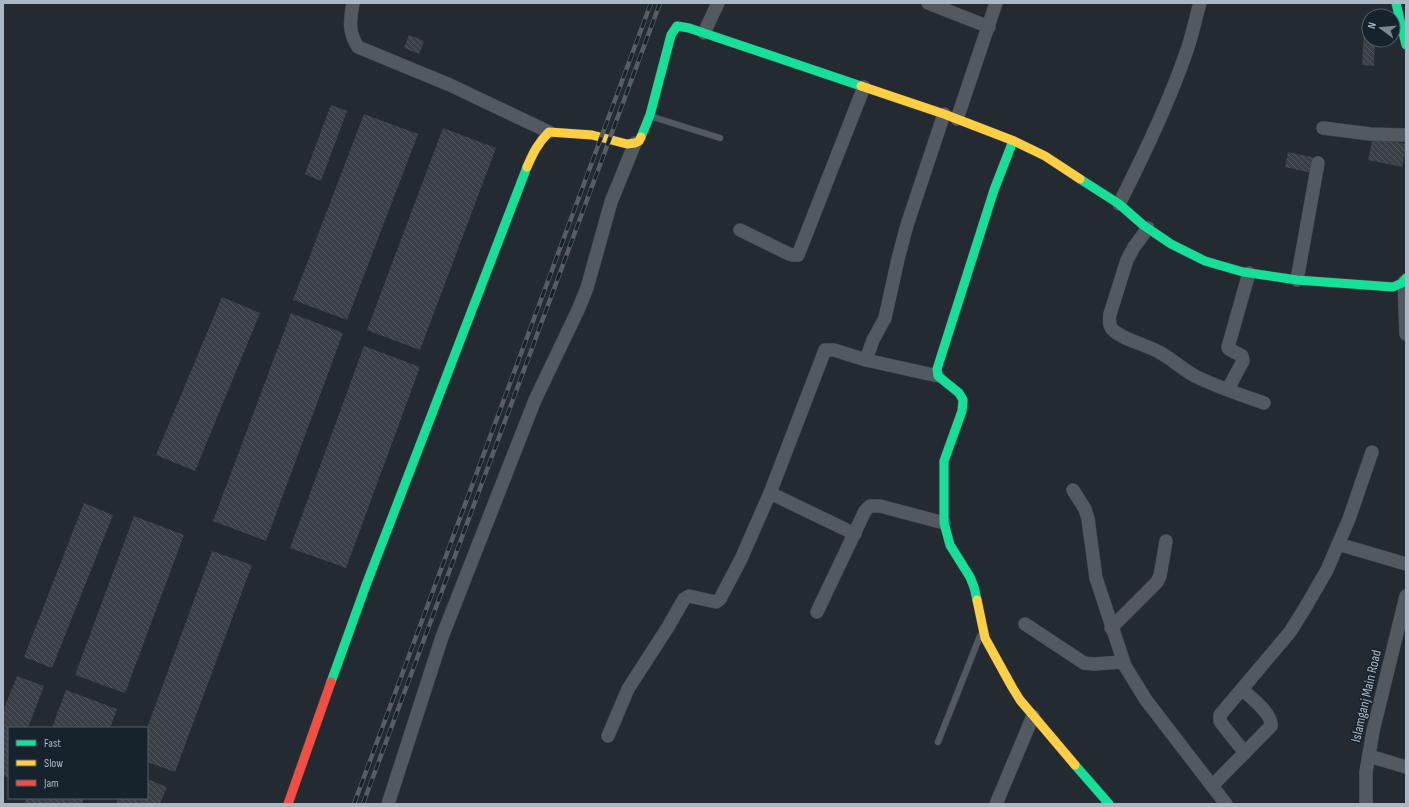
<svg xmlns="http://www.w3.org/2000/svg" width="1409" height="807" viewBox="0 0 1409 807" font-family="'Sofia Sans Condensed',sans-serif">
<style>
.building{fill:url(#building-back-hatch)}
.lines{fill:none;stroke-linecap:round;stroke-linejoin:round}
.lane-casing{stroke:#3f444a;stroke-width:7}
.street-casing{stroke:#3f444a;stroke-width:14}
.fast-casing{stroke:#3f444a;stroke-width:10}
.slow-casing{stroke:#3f444a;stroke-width:10}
.jam-casing{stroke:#3f444a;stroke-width:10}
.lane{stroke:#525960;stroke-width:6}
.street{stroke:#525960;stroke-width:13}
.fast{stroke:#16e098;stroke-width:9}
.slow{stroke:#ffcf43;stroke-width:9}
.jam{stroke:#f24e42;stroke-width:9}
.rail-casing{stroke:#565d63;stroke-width:4.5}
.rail{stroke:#16222c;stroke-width:3;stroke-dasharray:9;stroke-linecap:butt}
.labels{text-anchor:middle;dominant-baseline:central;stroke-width:3;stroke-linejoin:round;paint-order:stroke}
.street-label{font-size:14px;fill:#aab7c5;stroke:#16222c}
</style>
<defs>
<pattern id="building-back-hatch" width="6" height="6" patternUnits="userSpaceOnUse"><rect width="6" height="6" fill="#383f45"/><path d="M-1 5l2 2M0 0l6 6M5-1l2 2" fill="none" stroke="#52585e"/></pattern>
</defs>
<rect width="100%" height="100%" fill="#232a31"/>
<g class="building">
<polygon points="1364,30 1369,30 1369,40 1375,40 1374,66 1362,65"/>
<polygon points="409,35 424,41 419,54 404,48"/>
<polygon points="331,105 347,111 321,181 305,174"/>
<polygon points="364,114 418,134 347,320 293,300"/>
<polygon points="443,128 496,148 420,350 367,330"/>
<polygon points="1373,137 1406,144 1406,151 1402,167 1368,160"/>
<polygon points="1288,152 1316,158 1312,173 1285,167"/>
<polygon points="222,297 260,313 195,471 156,455"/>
<polygon points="291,313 343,333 266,541 213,521"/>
<polygon points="364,346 420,367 346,568 290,548"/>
<polygon points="84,503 113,515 52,668 24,657"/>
<polygon points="134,516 184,535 125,693 75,675"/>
<polygon points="212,551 252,565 175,772 147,762 147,728"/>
<polygon points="17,676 44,686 28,728 9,728 9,778 3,776 3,711"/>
<polygon points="66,690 117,709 110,728 52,728"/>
<polygon points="147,779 167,787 160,804 116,804 118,798 147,798"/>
<polygon points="26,798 84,798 82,804 24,804"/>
</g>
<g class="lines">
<defs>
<g id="lane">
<polyline points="653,117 720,138"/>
<polyline points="938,742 980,636"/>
</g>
<g id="street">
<path d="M353,3C350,20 348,32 358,47L450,85L549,132"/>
<polyline points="928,3 989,27"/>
<polyline points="704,33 718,3"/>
<polyline points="957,119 996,3"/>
<polyline points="1323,128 1370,134 1406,135"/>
<path d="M1119,204C1144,155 1168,105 1186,53C1192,37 1195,20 1200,3"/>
<path d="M1148,228L1134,247L1127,260L1110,314C1109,320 1109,325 1112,329C1121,339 1147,345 1159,352C1172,359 1182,369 1195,376C1217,387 1241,395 1264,403"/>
<polyline points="740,230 789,254 793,255 798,255 864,87"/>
<polyline points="1297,280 1318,163"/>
<polyline points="1404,282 1406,334"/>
<polyline points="866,360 873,340 885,318 898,259 907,225 944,114"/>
<polyline points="1228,389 1243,361 1242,356 1229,349 1228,347 1249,273"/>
<polyline points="1073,490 1085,509 1088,519 1096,578 1125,666 1146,700 1226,804"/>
<polyline points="770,493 855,534"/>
<polyline points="1338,544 1406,564"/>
<polyline points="817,612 865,511 870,506 880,506 944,523"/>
<polyline points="1025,624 1084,663 1094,664 1123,662"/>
<polyline points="1111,628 1157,582 1160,576 1166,541"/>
<polyline points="608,736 628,689 668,627 684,599 689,596 716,602 720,599 741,559 770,493 825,350 834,350 866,360 938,376"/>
<polyline points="1245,753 1222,724 1220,721 1220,715 1290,632 1305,608 1327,570 1349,519 1372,452"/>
<polyline points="1369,756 1406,767"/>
<path d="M1212,786L1271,726C1273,714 1250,697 1242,689"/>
<polyline points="388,804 442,637 535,400 578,310 587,288 611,202 635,143"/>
<polyline points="996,804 1033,716"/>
<polyline points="1366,804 1366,772 1373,731 1406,596"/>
</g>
<g id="fast">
<polyline points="1396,3 1406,45"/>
<polyline points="641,137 650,115 671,35 677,26 689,28 861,86"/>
<polyline points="1080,179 1119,204 1143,225 1171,244 1205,261 1243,272 1297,280 1393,287 1402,283 1406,278"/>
<polyline points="977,600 974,587 970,577 950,545 944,523 944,461 962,411 963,400 959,393 938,376 937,369 994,190 1013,141"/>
<polyline points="331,682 366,585 527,167"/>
<polyline points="1075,765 1109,804"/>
</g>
<g id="slow">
<polyline points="861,86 944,114 1014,141 1045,156 1080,179"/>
<path d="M527,167C533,153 538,143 549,132L592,135L627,144L635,143L639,141L641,137"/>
<polyline points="977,600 985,638 1012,687 1020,700 1075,765"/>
</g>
<polyline id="jam" points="288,804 331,682"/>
</defs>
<use href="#lane" class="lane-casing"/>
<use href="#street" class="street-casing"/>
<use href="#fast" class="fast-casing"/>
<use href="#slow" class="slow-casing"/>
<use href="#jam" class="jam-casing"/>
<use href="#lane" class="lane"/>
<use href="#street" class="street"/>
<use href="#fast" class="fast"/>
<use href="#slow" class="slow"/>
<use href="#jam" class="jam"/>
<defs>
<g id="rail">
<polyline points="354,804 651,3"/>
<polyline points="363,804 660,3"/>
</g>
</defs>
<use href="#rail" class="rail-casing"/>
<use href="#rail" class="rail"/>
</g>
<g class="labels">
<g class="street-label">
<text transform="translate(1366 696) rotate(-77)">Islamganj Main Road</text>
</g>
</g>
<rect width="1409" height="807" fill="none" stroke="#aab7c5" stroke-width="8"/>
<rect x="8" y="727" width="140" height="72" fill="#16222c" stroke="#515e69"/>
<rect x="16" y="740" width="20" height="6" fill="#16e098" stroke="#515e69"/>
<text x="44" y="747" font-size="12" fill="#aab7c5">Fast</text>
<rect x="16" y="760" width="20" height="6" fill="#ffcf43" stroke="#515e69"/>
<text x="44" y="767" font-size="12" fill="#aab7c5">Slow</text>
<rect x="16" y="780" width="20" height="6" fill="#f24e42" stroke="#515e69"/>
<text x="44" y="787" font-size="12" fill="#aab7c5">Jam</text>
<g transform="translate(1381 28) rotate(286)"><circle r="19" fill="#16222c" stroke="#515e69"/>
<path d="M0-3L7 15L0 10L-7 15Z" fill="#7b8691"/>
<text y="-6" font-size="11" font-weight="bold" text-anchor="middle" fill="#aab7c5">N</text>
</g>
</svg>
